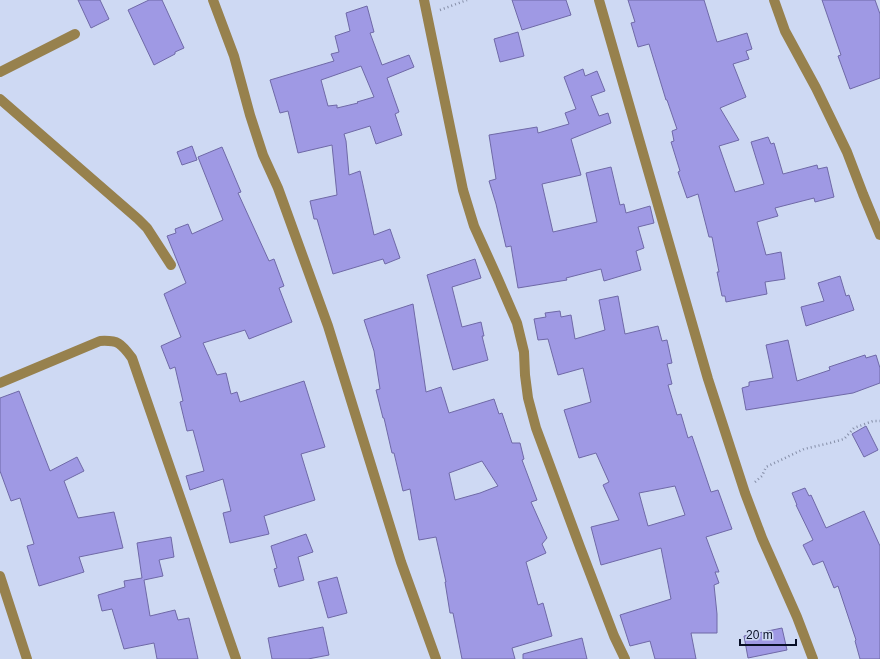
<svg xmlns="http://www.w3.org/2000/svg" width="880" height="659" viewBox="0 0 880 659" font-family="Helvetica,sans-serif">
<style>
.building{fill:#9f99e4;stroke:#6f69a7;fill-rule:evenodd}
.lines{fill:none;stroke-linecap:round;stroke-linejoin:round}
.path{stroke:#848da6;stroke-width:2.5;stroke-dasharray:1 3;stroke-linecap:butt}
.lane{stroke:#97814d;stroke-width:10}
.street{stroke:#97814d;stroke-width:10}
</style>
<rect width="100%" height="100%" fill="#ced9f3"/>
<g class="building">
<polygon points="78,0 100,0 109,19 91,28"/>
<polygon points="149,0 162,0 184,48 175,52 175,54 154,65 128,10"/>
<polygon points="512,0 566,0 571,15 522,30"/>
<polygon points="628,0 704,0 717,42 747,33 752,49 746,51 749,59 733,64 746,97 720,108 739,140 719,146 735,192 764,184 751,142 768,137 771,144 774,143 783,174 817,165 818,169 827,167 834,197 815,202 814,198 775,208 778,216 757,222 766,255 781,252 785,279 765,282 767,294 726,302 725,296 722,296 717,272 719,272 712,237 709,237 698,194 687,198 678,172 680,171 671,142 674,141 672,131 677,129 667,100 666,100 649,44 638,47 631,23 635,22"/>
<polygon points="822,0 875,0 880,14 880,78 850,89 838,56 841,55"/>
<path d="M367,6L374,32L370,33L382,65L409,55L414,67L387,78L399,112L395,114L402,135L376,144L370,126L344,134L346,141L349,175L360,171L374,235L390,229L400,258L385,264L383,259L333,274L317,219H314L310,201L337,195L332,145L298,153L288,111L280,113L270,80L334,61L331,54L339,52L335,36L350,31L346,13ZM361,66L374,97L357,102L358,103L337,108V105L328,106L321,80Z"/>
<polygon points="518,32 524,56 500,62 494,39"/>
<polygon points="583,69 585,76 597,71 605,91 591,96 599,116 608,113 611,123 571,139 581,175 542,184 553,232 597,222 586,173 611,167 620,205 624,204 626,213 650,206 654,223 638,227 644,248 636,251 641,270 604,281 601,269 566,278 567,280 518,288 511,246 506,247 496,204 489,181 496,179 489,135 537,127 538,133 569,124 565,113 576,109 564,77"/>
<polygon points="192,146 197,160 182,165 177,152"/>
<polygon points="222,147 241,192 238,193 269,261 274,259 284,286 279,288 292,322 249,339 245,330 203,343 217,375 226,373 231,394 237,392 240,402 304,381 325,447 301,454 315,500 264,516 269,534 230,543 223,513 231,511 223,479 190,490 186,476 204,471 193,430 187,431 180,402 183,401 175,367 170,369 161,346 181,337 164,294 186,283 167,236 176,233 175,229 188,224 192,234 223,220 198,157"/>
<polygon points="475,259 481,278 452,287 462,327 481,322 484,336 482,336 488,360 453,370 427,275"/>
<polygon points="840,276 846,296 849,295 854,310 806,326 801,307 824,301 818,283"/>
<path d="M618,296L625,334L658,326L662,341L667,340L672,363L667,364L672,384L668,385L677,415L681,414L688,438L692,436L711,492L718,490L732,529L706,537L719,572H715L719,583L714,585L717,614V633H691L696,659H655L650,641L630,646L620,615L671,599L661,548L601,565L591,527L619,520L603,485L609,482L596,453L579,458L564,410L591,402L583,368L558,375L548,339L538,340L534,319L546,317L545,313L560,311L561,317L571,315L575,339L605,330L599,300ZM675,486L685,515L648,526L639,493Z"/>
<path d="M413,304L426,392L441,387L449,413L494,399L499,414L502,413L512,443H520L524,459L522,460L537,500L531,502L547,538L542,544L546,553L526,562L538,605L543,603L552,636L512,648L515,659H462L453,613H450L445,582H446L436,537L419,540L410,489L403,491L394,453H392L384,418H383L376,390L380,389L374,351L364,320ZM482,461L498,486L480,493L455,500L449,473Z"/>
<polygon points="788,340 797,381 830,370 829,367 865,355 866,358 876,355 880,368 880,383 853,393 746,410 742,388 749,386 749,382 773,378 766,345"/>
<polygon points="19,391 50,471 77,457 84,471 64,481 78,518 114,512 123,548 79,557 84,572 39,586 27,546 34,544 20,498 11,501 0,471 0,398"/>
<polygon points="866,426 878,450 864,457 852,434"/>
<polygon points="805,488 809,496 811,495 826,528 864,511 880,546 880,659 860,659 855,641 856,640 838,586 834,588 823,561 813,565 803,545 813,540 796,505 797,505 792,493"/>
<polygon points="306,534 313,552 298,557 304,580 279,587 274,569 277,568 271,546"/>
<polygon points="171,537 174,557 159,560 163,576 144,580 150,616 175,610 178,620 189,618 198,659 157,659 154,643 124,649 112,609 102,611 98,595 125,587 124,581 142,578 137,543"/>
<polygon points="337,577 347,613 328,618 318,582"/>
<polygon points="323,627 329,655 308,659 272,659 268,638"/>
<polygon points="782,628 787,650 748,658 744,636"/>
<polygon points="582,638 587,659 523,659 523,654"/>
</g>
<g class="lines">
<g class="path">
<polyline points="440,10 467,0"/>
<polyline points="755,482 762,476 766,467 804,449 830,443 844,439 854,428 873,421 880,421"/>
</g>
<g class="lane">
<polyline points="0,72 75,34"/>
<polyline points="0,99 138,219 147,228 171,265"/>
</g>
<g class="street">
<polyline points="213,0 234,56 250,115 263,155 278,188 328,326 401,562 436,659"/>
<polyline points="424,0 463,190 474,226 498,279 517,323 524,352 525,375 528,398 536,428 580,547 614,636 625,659"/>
<polyline points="599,0 708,379 745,493 762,538 797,617 813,659"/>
<polyline points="774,0 785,31 816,88 847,152 863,194 880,235"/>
<path d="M0,383L100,341C118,340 121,343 132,358L236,659"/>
<polyline points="0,576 27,659"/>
</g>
</g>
<path d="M740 639v6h56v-6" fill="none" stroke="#080f26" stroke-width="2"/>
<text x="746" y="639" font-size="12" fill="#080f26" stroke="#ced9f3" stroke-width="3" paint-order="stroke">20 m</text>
</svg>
